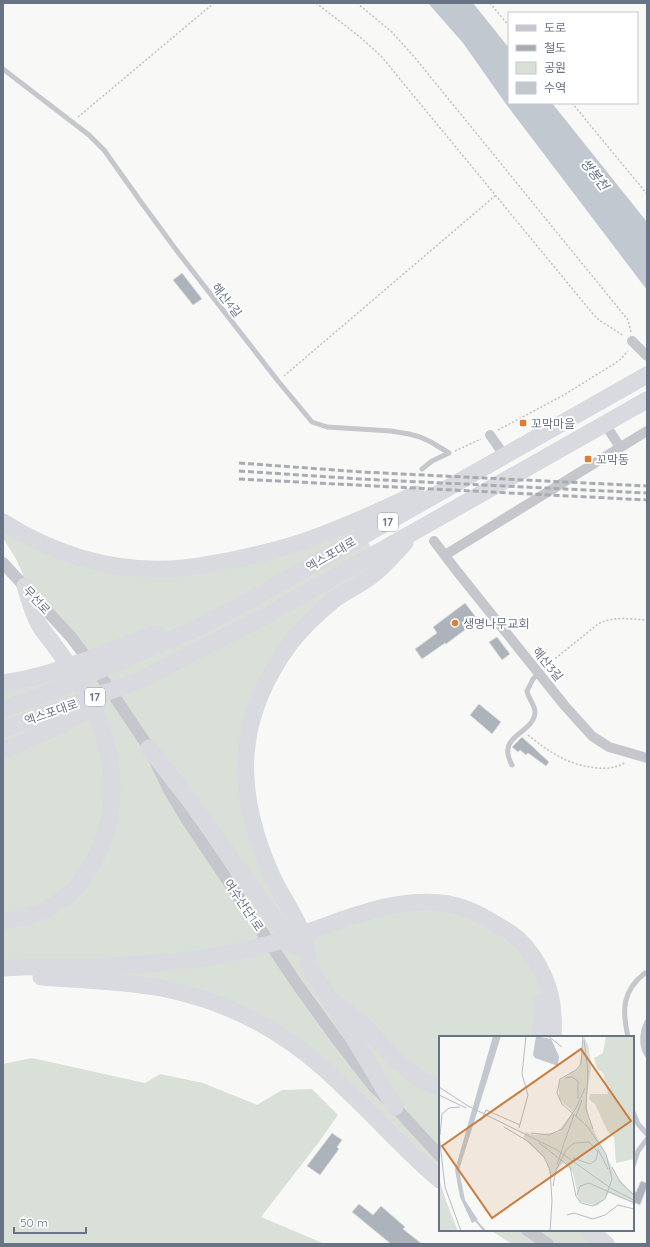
<svg xmlns="http://www.w3.org/2000/svg" width="650" height="1247" viewBox="0 0 650 1247" font-family="Quicksand,'Noto Sans KR',sans-serif">
<style>
.green{fill:#d9e0d8}
.water{fill:#c2c8cf}
.building{fill:#adb3bb;stroke:#dadbd9}
.lines{fill:none;stroke-linecap:round;stroke-linejoin:round}
.path{stroke:#bfc0c3;stroke-width:1.5;stroke-dasharray:2 2;stroke-linecap:butt}
.service{stroke:#c5c7cc;stroke-width:5}
.minor{stroke:#c5c7cc;stroke-width:10}
.tertiary{stroke:#c5c7cc;stroke-width:12}
.trunk{stroke:#d8dadf;stroke-width:17}
.rail{stroke:#a8abb2;stroke-width:3;stroke-dasharray:6 3;stroke-linecap:butt}
.poi-dot{fill:#dc7f34;stroke:#fff;stroke-width:1.5}
.labels{text-anchor:middle;dominant-baseline:central;stroke-width:4;stroke-linejoin:round;paint-order:stroke}
.shield{fill:#fff;stroke:#969daa;stroke-width:1}
.shield-label{font-size:11px;font-weight:bold;fill:#697386}
.street-label{font-size:12px;fill:#697386;stroke:#fff}
.poi-label{font-size:12px;fill:#697386;stroke:#fff;text-anchor:start}
.water-label{font-size:13px;font-style:italic;fill:#657381;stroke:#fff}
.inset-river{fill:none;stroke:#c2c8cf;stroke-width:2}
.inset-road{fill:none;stroke:#b6bbc3;stroke-width:1}
.view{fill:#cb7d40;fill-opacity:0.15;stroke:#cb7d40;stroke-width:2}
.inset-edge{fill:none;stroke:#697386;stroke-width:2}
</style>
<rect width="100%" height="100%" fill="#f8f9f7"/>
<g class="green">
<polygon points="3,522 33,540 166,569 355,522 383,566 336,599 263,690 247,796 302,932 361,914 456,906 535,960 553,1037 440,1037 440,1183 267,1027 140,985 3,972 3,683 87,658 25,586 22,572 16,559 3,538"/>
<polygon points="32,1058 145,1083 160,1074 203,1083 257,1105 282,1090 312,1089 338,1115 319,1142 261,1217 325,1244 3,1244 3,1064"/>
<polygon points="490,1230 588,1230 606,1244 512,1244"/>
</g>
<g class="water">
<polygon points="428,3 473,3 509,48 509,103 552,103 647,222 647,290 506,104 463,43"/>
<path d="M647,1017V1059C637,1048 639,1029 647,1017Z"/>
</g>
<g class="building">
<polygon points="182,273 202,299 193,305 173,280"/>
<polygon points="465,603 478,620 446,644 445,643 422,659 415,649 437,633 433,627"/>
<polygon points="497,637 510,654 502,660 489,642"/>
<polygon points="479,704 501,722 492,734 470,715"/>
<polygon points="522,737 549,762 546,766 528,753 526,755 520,750 518,752 512,747"/>
<polygon points="332,1133 342,1140 337,1147 339,1149 320,1175 307,1166"/>
<polygon points="641,1181 647,1183 647,1187 640,1205 633,1202 633,1191 636,1192"/>
<polygon points="359,1204 373,1215 381,1206 405,1227 403,1229 422,1244 391,1244 352,1212"/>
</g>
<g class="lines">
<g class="path">
<polyline points="316,3 360,37 381,56 593,314 599,320 624,336"/>
<polyline points="357,3 392,32 416,59 628,320 631,332"/>
<polyline points="490,3 509,26"/>
<polyline points="572,103 647,194"/>
<polyline points="78,117 214,3"/>
<polyline points="284,376 496,195"/>
<polyline points="498,430 562,396 614,364 621,359 628,351"/>
<polyline points="455,451 481,439"/>
<path d="M546,666L598,624C612,616 630,619 647,620"/>
<path d="M528,735C549,752 568,765 597,768C608,769 616,768 626,762"/>
</g>
<g class="service">
<polyline points="3,69 89,135 104,150 141,202 177,251 278,381 312,422 327,427 391,431 409,434 420,437 431,442 449,453 432,461 422,469"/>
<path d="M512,765C495,734 534,735 535,712C535,705 528,698 527,691L533,679L539,673"/>
<path d="M628,1037C622,1010 622,991 645,973"/>
<polyline points="633,1112 638,1124 647,1134"/>
<polyline points="633,1166 638,1151 647,1139"/>
</g>
<g class="minor">
<polyline points="632,341 647,356"/>
<polyline points="605,424 620,447"/>
<polyline points="490,435 504,455"/>
<polyline points="434,541 456,570 565,706 592,736 609,747 647,758"/>
<polyline points="445,555 647,431"/>
</g>
<g class="tertiary">
<polyline points="3,563 71,637 104,681 149,748 169,790 187,820 297,984 336,1038 374,1087 395,1107 440,1156"/>
<polyline points="527,1230 548,1244"/>
</g>
<g class="trunk">
<path d="M3,522C51,553 108,571 166,569C188,569 210,564 232,560C257,555 281,549 305,541C343,528 380,511 416,494"/>
<path d="M3,683C33,679 56,671 84,661C108,652 132,643 156,633"/>
<polyline points="3,709 43,695 197,628 252,599 647,375"/>
<polyline points="3,729 52,712 138,681 267,615 647,400"/>
<polyline points="149,748 188,798 294,946"/>
<polyline points="3,751 63,724 98,704"/>
<path d="M3,921C42,917 71,901 91,866C125,808 115,741 81,686C73,672 64,658 54,645C50,639 44,633 40,626C33,615 29,598 25,586"/>
<path d="M3,968C30,966 57,967 83,967C127,966 172,963 215,956C242,951 270,945 296,936C345,920 395,895 449,904C470,908 486,918 504,929C516,935 524,944 532,955C550,982 555,1005 553,1037"/>
<path d="M41,977C81,980 122,981 161,988C222,1000 276,1026 322,1067C348,1090 373,1116 398,1141C411,1154 425,1168 440,1180"/>
<polyline points="339,1005 362,1024 396,1060 414,1075 422,1080 440,1088"/>
<polyline points="539,1037 542,1016 542,1002"/>
<path d="M395,1107C373,1071 352,1034 330,999C324,989 317,980 311,971C307,963 308,953 306,945C305,938 302,932 299,926C291,909 280,893 272,876C234,791 234,718 292,641C304,626 320,611 335,599C348,590 362,584 374,574C386,565 395,553 405,543"/>
<polyline points="588,1230 606,1244"/>
</g>
<g class="rail">
<polyline points="239,463 362,472 647,486"/>
<polyline points="239,471 361,479 647,493"/>
<polyline points="239,479 647,500"/>
</g>
</g>
<g class="poi-dot">
<rect x="519" y="419" width="8" height="8" rx="2"/>
<rect x="584" y="455" width="8" height="8" rx="2"/>
<circle cx="455" cy="623" r="4"/>
</g>
<g class="labels">
<g class="shield">
<rect x="378" y="513" width="20" height="18" rx="3"/>
<rect x="85" y="688" width="20" height="18" rx="3"/>
</g>
<g class="shield-label">
<text x="388" y="522">17</text>
<text x="95" y="697">17</text>
</g>
<g class="street-label">
<text transform="translate(227 300) rotate(52)">해산4길</text>
<text transform="translate(331 554) rotate(-30)">엑스포대로</text>
<text transform="translate(37 600) rotate(48)">무선로</text>
<text transform="translate(548 664) rotate(51)">해산3길</text>
<text transform="translate(51 712) rotate(-19)">엑스포대로</text>
<text transform="translate(244 905) rotate(56)">여수산단1로</text>
</g>
<g class="poi-label">
<text x="531" y="423">꼬막마을</text>
<text x="596" y="459">꼬막동</text>
<text x="463" y="623">생명나무교회</text>
</g>
<g class="water-label">
<text transform="translate(595 174) rotate(52)">쌍봉천</text>
</g>
</g>
<g transform="translate(439 1036)">
<rect width="195" height="195" fill="#f8f9f7"/>
<path d="M145,0L150,12L152,31L147,66L151,87L178,141L195,159V167L170,157L158,170L140,165L134,137L125,125L112,142L107,124L84,102L87,96L95,99L119,96L134,76L120,63V45L140,32ZM167,0H195V123L177,127L175,101L169,96L156,68L150,63L151,58H169L164,37L158,33L155,22L164,17ZM0,142L7,165L19,195H0Z" fill="#d9e0d8"/>
<path d="M54,0H62L20,134L26,164L39,184L33,187L21,161L16,134ZM97,0L112,3L120,20L119,30L96,22L94,19Z" fill="#c2c8cf"/>
<path class="inset-river" d="M37,185L46,195"/>
<path class="inset-road" d="M109,0L123,11M145,4L149,36M149,35L147,73L154,93M126,42L133,41L139,45V63M0,51L29,70L118,114L173,153L195,164M0,59L27,72M137,80L143,64M42,85L47,74L81,89M65,91L90,106L105,121L111,134L113,165M80,92L89,59L83,38L87,0M92,97L110,99L123,93L137,72L146,52M0,98L6,151L22,195M1,99L3,78L10,72L21,71M100,107L131,131L137,160L142,167L154,170L166,163L173,143L167,118L148,90L123,68L118,57L121,43L137,34L142,28L144,0M125,107L135,79M159,113L169,133M118,129L125,107M173,131L181,146L195,159M117,134L127,114L135,107L150,106L159,116L157,124L151,128L134,122M114,150L117,134M138,159L141,150L150,147L195,167M128,179L135,177L154,183L166,179L179,169L195,173M111,195L113,165"/>
<path class="view" d="M142,13L192,85L53,182L3,110Z"/>
<rect width="195" height="195" class="inset-edge"/>
</g>
<rect width="650" height="1247" fill="none" stroke="#697386" stroke-width="8"/>
<rect x="508" y="12" width="130" height="92" fill="#ffffff" stroke="#c3c7cf"/>
<rect x="516" y="25" width="20" height="6" fill="#c5c7cc" stroke="#c3c7cf"/>
<text x="544" y="32" font-size="12" fill="#697386">도로</text>
<rect x="516" y="45" width="20" height="6" fill="#a8abb2" stroke="#c3c7cf"/>
<text x="544" y="52" font-size="12" fill="#697386">철도</text>
<rect x="516" y="62" width="20" height="12" fill="#d9e0d8" stroke="#c3c7cf"/>
<text x="544" y="72" font-size="12" fill="#697386">공원</text>
<rect x="516" y="82" width="20" height="12" fill="#c2c8cf" stroke="#c3c7cf"/>
<text x="544" y="92" font-size="12" fill="#697386">수역</text>
<path d="M14 1227v6h72v-6" fill="none" stroke="#697386" stroke-width="2"/>
<text x="20" y="1227" font-size="12" fill="#697386" stroke="#ffffff" stroke-width="3" paint-order="stroke">50 m</text>
</svg>
